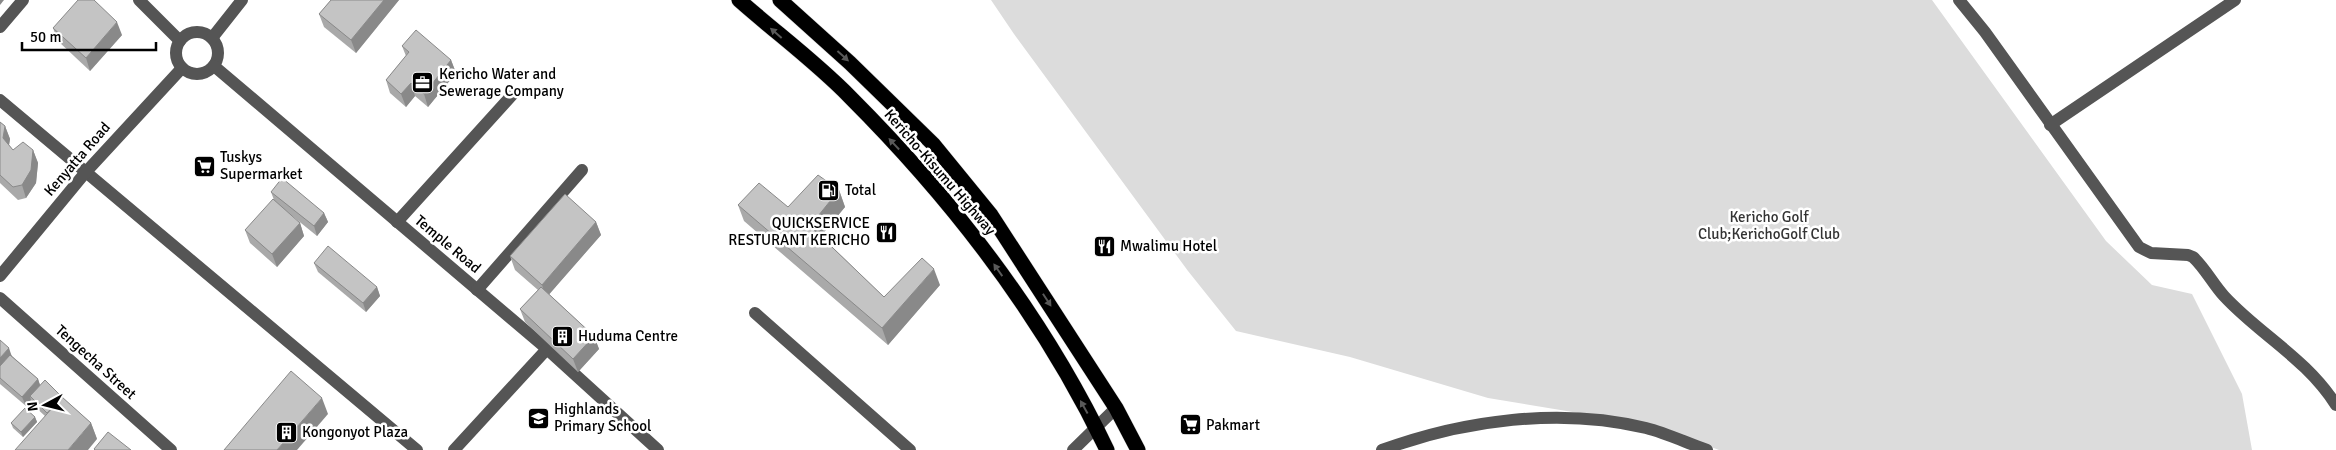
<svg xmlns="http://www.w3.org/2000/svg" width="2336" height="450" viewBox="0 0 2336 450" font-family="Signika,sans-serif">
<style>
.green{fill:#dcdcdc}
.lines{fill:none;stroke-linecap:round;stroke-linejoin:round}
.highway-casing{stroke:#dbdbdb;stroke-width:16}
.minor{stroke:#555;stroke-width:12}
.highway{stroke:#000;stroke-width:15}
.wall{fill:#a9a9a9}
.shaded-wall{fill:#898989}
.building{fill:#c4c4c4;stroke:#898989}
.oneway{fill:#595959}
.labels{text-anchor:middle;dominant-baseline:central;stroke-width:5;stroke-linejoin:round;paint-order:stroke}
.poi-label{font-size:15px;fill:#000;stroke:#fff;text-anchor:start}
.street-label{font-size:15px;fill:#000;stroke:#fff}
.park-label{font-size:15px;fill:#333;stroke:#fff}
</style>
<rect width="100%" height="100%" fill="#fff"/>
<polygon class="green" points="991,0 1932,0 2106,241 2152,285 2192,294 2242,394 2252,450 1719,450 1666,430 1609,418 1488,398 1350,357 1236,331 1188,271 1014,34"/>
<g class="lines">
<defs>
<g id="highway">
<path d="M739,0C775,32 816,62 850,97C953,200 1044,318 1107,450"/>
<polyline points="780,0 850,63 933,144 991,215 1116,408 1138,450"/>
</g>
</defs>
<use href="#highway" class="highway-casing"/>
<g class="minor">
<polyline points="139,0 180,41"/>
<path d="M1959,0L1985,32L2139,247L2151,253L2188,255L2193,257C2205,268 2213,284 2224,296C2260,335 2306,358 2336,405"/>
<polyline points="0,27 23,0"/>
<circle cx="197" cy="53" r="21"/>
<polyline points="212,38 242,0"/>
<polyline points="214,66 547,349 658,450"/>
<polyline points="0,100 417,450"/>
<polyline points="2050,125 2235,0"/>
<polyline points="397,222 513,94"/>
<polyline points="0,276 85,173 182,68"/>
<polyline points="477,290 582,170"/>
<polyline points="0,298 171,450"/>
<polyline points="755,313 910,450"/>
<polyline points="454,450 547,349"/>
<polyline points="1073,450 1116,408"/>
<path d="M1382,450C1464,420 1560,407 1646,428C1666,433 1687,443 1707,450"/>
</g>
<use href="#highway" class="highway"/>
</g>
<g class="wall">
<polygon points="331,0 399,0 356,53 324,27 319,14"/>
<polygon points="53,28 122,35 90,71 58,41"/>
<polygon points="402,46 451,60 456,73 428,107 415,96 406,107 390,93 386,80 406,56"/>
<polygon points="0,122 5,126 10,139 9,145 13,150 33,150 38,163 36,183 26,198 18,200 0,183"/>
<polygon points="839,190 845,207 821,236 884,297 940,285 888,345 744,221 738,205 788,207"/>
<polygon points="271,192 324,213 328,222 317,236 280,206 300,223 304,236 277,267 250,243 245,230 274,200"/>
<polygon points="596,222 601,235 549,294 594,336 599,349 578,372 525,322 520,309 538,290 515,270 510,256"/>
<polygon points="314,263 377,287 380,296 366,312 318,272"/>
<polygon points="0,340 12,356 38,379 40,385 64,399 91,423 97,439 45,416 33,405 31,400 26,406 0,384"/>
<polygon points="35,417 37,422 23,437 13,428 11,423"/>
</g>
<g class="shaded-wall">
<polygon points="0,0 4,0 0,5"/>
<polygon points="384,0 399,0 356,53 351,40"/>
<polygon points="117,22 122,35 90,71 86,58"/>
<polygon points="451,60 456,73 428,107 424,94"/>
<polygon points="411,83 415,96 406,107 401,94"/>
<polygon points="5,126 10,139 8,151 3,138"/>
<polygon points="33,150 38,163 36,183 26,198 22,185"/>
<polygon points="839,190 845,207 816,242 810,226"/>
<polygon points="324,213 328,222 317,236 314,226"/>
<polygon points="596,222 601,235 546,298 542,285"/>
<polygon points="300,223 304,236 277,267 272,254"/>
<polygon points="934,269 940,285 888,345 882,328"/>
<polygon points="377,287 380,296 366,312 363,303"/>
<polygon points="594,336 599,349 578,372 573,359"/>
<polygon points="9,348 12,357 1,369 0,366 0,358"/>
<polygon points="38,379 41,388 30,396 31,400 26,406 22,397"/>
<polygon points="322,398 328,414 297,450 277,450"/>
<polygon points="35,417 37,422 23,437 21,432"/>
<polygon points="91,423 97,439 88,450 68,450"/>
</g>
<g class="building">
<polygon points="78,0 94,0 117,22 86,58 53,28"/>
<polygon points="331,0 384,0 351,40 319,14"/>
<polygon points="416,30 451,60 424,94 411,83 401,94 386,80 409,52 402,46"/>
<polygon points="0,122 5,126 3,138 13,150 23,142 33,150 31,170 22,185 13,187 0,175"/>
<polygon points="818,175 839,190 810,226 884,297 922,258 934,269 882,328 738,205 759,183 788,207"/>
<polygon points="282,178 324,213 314,226 271,192"/>
<polygon points="565,194 596,222 542,285 510,256"/>
<polygon points="273,199 300,223 272,254 245,230"/>
<polygon points="328,246 377,287 363,303 314,263"/>
<polygon points="541,287 594,336 573,359 520,309"/>
<polygon points="0,340 9,348 0,358"/>
<polygon points="10,355 38,379 22,397 0,378 0,366"/>
<polygon points="291,371 322,398 277,450 224,450"/>
<polygon points="45,380 63,398 62,397 47,413 30,396"/>
<polygon points="62,397 91,423 68,450 15,450"/>
<polygon points="25,408 35,417 21,432 11,423"/>
<polygon points="108,432 131,450 95,450 94,449"/>
</g>
<defs><path id="oneway-solid" d="M-6-.8H1V-3.2L6.5 0L1 3.2V.8H-6Z" transform="scale(1.25)"/></defs>
<g class="oneway">
<use href="#oneway-solid" transform="translate(776 33) rotate(-139)"/>
<use href="#oneway-solid" transform="translate(843 56) rotate(42)"/>
<use href="#oneway-solid" transform="translate(894 144) rotate(-133)"/>
<use href="#oneway-solid" transform="translate(998 270) rotate(-125)"/>
<use href="#oneway-solid" transform="translate(1047 300) rotate(57)"/>
<use href="#oneway-solid" transform="translate(1084 407) rotate(-119)"/>
</g>
<defs>
<symbol id="office-square" viewBox="-11 -11 22 22"><rect x="-9" y="-9" width="18" height="18" rx="4" fill="#000" stroke="#fff"/><path d="M-6-3h4V-5.5h4V-3h4V5H-6ZM-1-4.5V-3h2v-1.5ZM-6 0V1H6V0Z" fill="#fff"/></symbol>
<symbol id="supermarket-square" viewBox="-11 -11 22 22"><rect x="-9" y="-9" width="18" height="18" rx="4" fill="#000" stroke="#fff"/><path d="M-6-5.5h2.5l.6 2H6L4.5 2H-2.5L-4.4-4H-6ZM-1.5 3.2a1.3 1.3 0 1 0 .1 0ZM3 3.2a1.3 1.3 0 1 0 .1 0Z" fill="#fff"/></symbol>
<symbol id="fuel-square" viewBox="-11 -11 22 22"><rect x="-9" y="-9" width="18" height="18" rx="4" fill="#000" stroke="#fff"/><path d="M-5.5-6h7V0h2V4h1.3V-2.5L3-4.5l.8-.8L6-3V5H2.5V1h-1V6h-7ZM-4.2-4.7v3.2H.2V-4.7Z" fill="#fff"/></symbol>
<symbol id="restaurant-square" viewBox="-11 -11 22 22"><rect x="-9" y="-9" width="18" height="18" rx="4" fill="#000" stroke="#fff"/><path d="M-5-6h1v4h1v-4h1v4h1v-4h1v5L-1.5 .5V6h-2V.5L-5-1ZM5-6V6H3V1.5H1.5Q1.5-4 5-6Z" fill="#fff"/></symbol>
<symbol id="building-square" viewBox="-11 -11 22 22"><rect x="-9" y="-9" width="18" height="18" rx="4" fill="#000" stroke="#fff"/><path d="M-4-6H4V6H1V3H-1V6H-4ZM-2.5-4.3h1.7v1.8h-1.7ZM.8-4.3h1.7v1.8H.8ZM-2.5-1h1.7V.8h-1.7ZM.8-1h1.7V.8H.8Z" fill="#fff"/></symbol>
<symbol id="school-square" viewBox="-11 -11 22 22"><rect x="-9" y="-9" width="18" height="18" rx="4" fill="#000" stroke="#fff"/><path d="M0-5L7-2L0 1L-7-2ZM-4 1L0 2.5L4 1V4Q0 6-4 4Z" fill="#fff"/></symbol>
</defs>
<g fill-rule="evenodd">
<use href="#office-square" x="410" y="70" width="25" height="25"/>
<use href="#supermarket-square" x="192" y="154" width="25" height="25"/>
<use href="#fuel-square" x="816" y="178" width="25" height="25"/>
<use href="#restaurant-square" x="874" y="220" width="25" height="25"/>
<use href="#restaurant-square" x="1092" y="234" width="25" height="25"/>
<use href="#building-square" x="550" y="324" width="25" height="25"/>
<use href="#school-square" x="526" y="406" width="25" height="25"/>
<use href="#supermarket-square" x="1178" y="412" width="25" height="25"/>
<use href="#building-square" x="274" y="420" width="25" height="25"/>
</g>
<g class="labels">
<g class="poi-label">
<text x="439" y="74">Kericho Water and<tspan x="439" dy="17">Sewerage Company</tspan></text>
<text x="220" y="157">Tuskys<tspan x="220" dy="17">Supermarket</tspan></text>
<text x="845" y="190">Total</text>
<text x="870" y="223" text-anchor="end">QUICKSERVICE<tspan x="870" dy="17">RESTURANT KERICHO</tspan></text>
<text x="1120" y="246">Mwalimu Hotel</text>
<text x="578" y="336">Huduma Centre</text>
<text x="554" y="409">Highlands<tspan x="554" dy="17">Primary School</tspan></text>
<text x="1206" y="425">Pakmart</text>
<text x="302" y="432">Kongonyot Plaza</text>
</g>
<g class="street-label">
<text transform="translate(77 159) rotate(-49)">Kenyatta Road</text>
<text transform="translate(940 172) rotate(49)">Kericho-Kisumu Highway</text>
<text transform="translate(448 244) rotate(40)">Temple Road</text>
<text transform="translate(96 362) rotate(42)">Tengecha Street</text>
</g>
<g class="park-label">
<text x="1769" y="217">Kericho Golf<tspan x="1769" dy="17">Club;KerichoGolf Club</tspan></text>
</g>
</g>
<g transform="translate(45 405) rotate(263)" stroke="#ffffff" stroke-width="4" paint-order="stroke">
<path d="M0-4L9 19L0 12L-9 19Z" fill="#000000"/>
<text y="-8" font-size="14" font-weight="bold" text-anchor="middle" fill="#000000">N</text>
</g>
<path d="M22 42v8h134v-8" fill="none" stroke="#000000" stroke-width="2.5"/>
<text x="30" y="42" font-size="15" fill="#000000" stroke="#ffffff" stroke-width="4" paint-order="stroke">50 m</text>
</svg>
